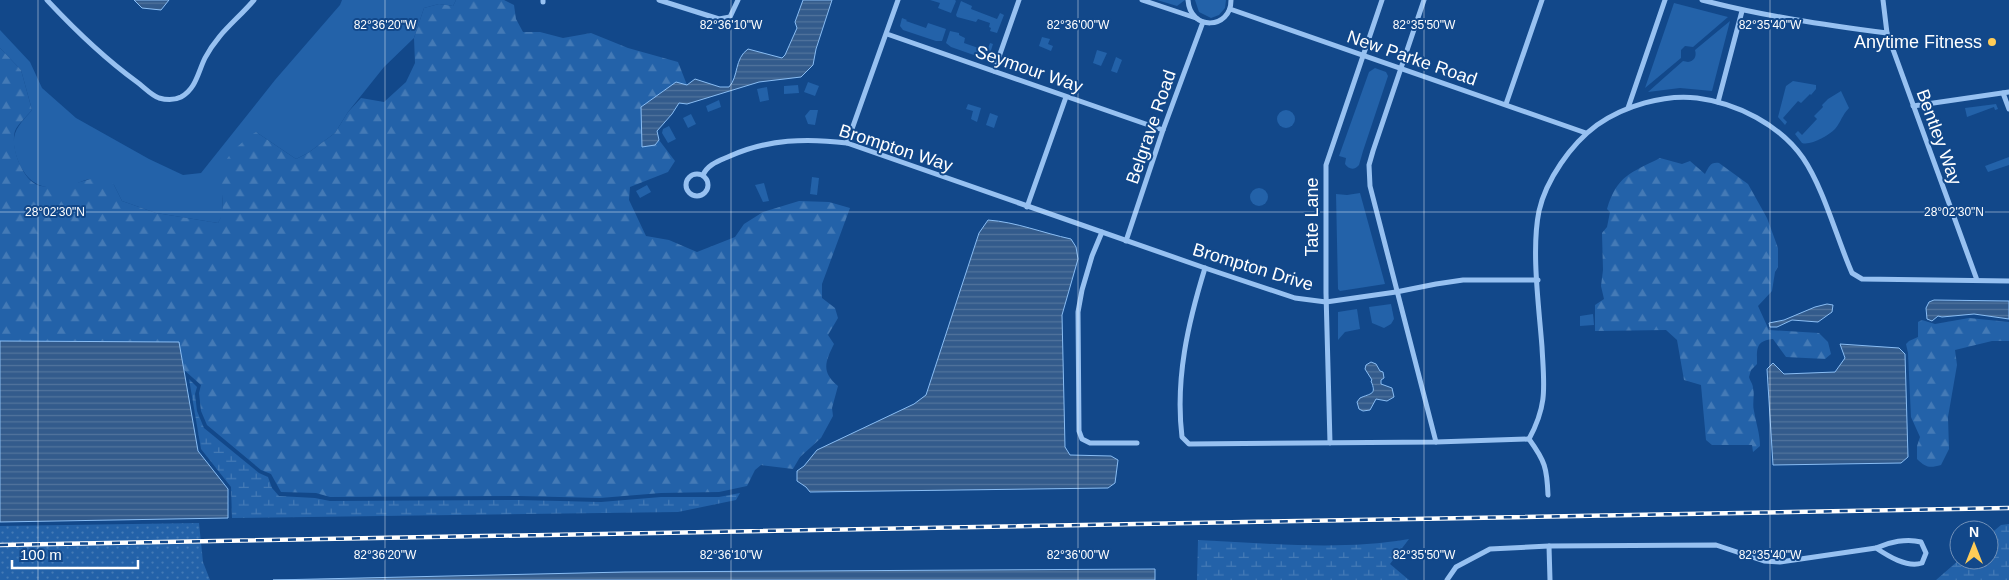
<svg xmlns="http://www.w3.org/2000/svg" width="2009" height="580" viewBox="0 0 2009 580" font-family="Helvetica,sans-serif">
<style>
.grass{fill:#2362a9}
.forest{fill:url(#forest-firs)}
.wetland{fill:url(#wetland-marsh)}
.park{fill:url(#park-dots)}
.water{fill:url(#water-rules);stroke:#89bdf4}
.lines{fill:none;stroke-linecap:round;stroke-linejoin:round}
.street{stroke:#97c1f1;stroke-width:5}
.rail-casing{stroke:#fff;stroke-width:4.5}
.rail{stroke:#12488a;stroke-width:2.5;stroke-dasharray:8;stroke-linecap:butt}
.ticks{fill:none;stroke:#fff;stroke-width:1;stroke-opacity:0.45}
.poi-dot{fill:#ffcc57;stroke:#12488a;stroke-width:2}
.labels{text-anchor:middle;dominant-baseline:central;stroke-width:4;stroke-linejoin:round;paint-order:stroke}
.poi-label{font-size:18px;fill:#fff;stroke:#12488a;text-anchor:end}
.street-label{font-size:18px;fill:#fff;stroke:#12488a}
.ticks-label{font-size:12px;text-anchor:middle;fill:#fff;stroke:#12488a;stroke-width:4;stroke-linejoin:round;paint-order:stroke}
</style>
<defs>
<pattern id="forest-firs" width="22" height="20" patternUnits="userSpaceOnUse" patternTransform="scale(1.25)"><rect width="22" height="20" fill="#2362a9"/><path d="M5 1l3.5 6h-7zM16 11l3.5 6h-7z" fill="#447ab6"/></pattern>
<pattern id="wetland-marsh" width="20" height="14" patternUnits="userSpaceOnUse" patternTransform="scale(1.25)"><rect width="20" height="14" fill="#2362a9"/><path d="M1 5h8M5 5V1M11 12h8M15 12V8" fill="none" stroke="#447ab6"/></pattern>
<pattern id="park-dots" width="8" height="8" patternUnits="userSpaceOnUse" patternTransform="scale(1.25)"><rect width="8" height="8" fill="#2362a9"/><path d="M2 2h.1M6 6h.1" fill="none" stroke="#447ab6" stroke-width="1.8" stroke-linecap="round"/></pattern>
<pattern id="water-rules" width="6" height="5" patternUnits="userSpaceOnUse" patternTransform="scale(1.25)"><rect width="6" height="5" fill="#335b8c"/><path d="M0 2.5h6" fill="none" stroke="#52749d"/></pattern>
</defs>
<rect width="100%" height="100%" fill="#12488a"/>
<g class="grass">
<path d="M342,0H456L453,6L439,4L424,8L414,38L384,67L348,112L335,133L308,153L296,159L256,132L222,182L223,214L218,223L156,213L122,201L114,185C107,183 99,180 91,179C84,179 76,185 69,186C43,192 26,183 17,158C9,134 17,127 32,110L21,70L0,48V30L30,62L42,88L76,118L149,159L183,175L201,173L275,80L340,5Z"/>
<polygon points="930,0 955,0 956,1 951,13 938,8 940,3"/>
<polygon points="1157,0 1185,0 1177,6"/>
<polygon points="1195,0 1226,0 1225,8 1219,15 1211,18 1199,12"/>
<polygon points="961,1 972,6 971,9 997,19 1000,13 1004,15 997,33 990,31 991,28 989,27 990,23 978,19 976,22 957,17 956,15"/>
<polygon points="1674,3 1728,17 1693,47 1685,46 1681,50 1681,58 1645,88"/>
<polygon points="902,18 907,20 906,21 926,28 928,23 946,29 942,41 936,41 903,30 900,26"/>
<path d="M1730,21L1712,91L1680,88L1648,92L1683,61L1688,62C1694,61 1697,57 1695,50Z"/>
<polygon points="950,31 959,33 959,35 965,38 964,43 987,51 990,43 993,44 988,60 951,47 946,43"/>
<polygon points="1042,37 1050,39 1048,44 1053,46 1051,51 1039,46"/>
<polygon points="1097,50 1107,53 1101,66 1093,63"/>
<polygon points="1116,57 1122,60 1117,73 1111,71"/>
<path d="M1375,68L1386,72L1388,76L1363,151L1359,165C1355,170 1349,170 1345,164L1346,158L1339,156L1369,72Z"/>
<polygon points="1793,81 1816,85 1816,89 1811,95 1810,94 1801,103 1798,101 1783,118 1787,122 1785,125 1778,117 1786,86"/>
<polygon points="808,82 819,86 815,96 804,92"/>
<polygon points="798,85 799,93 784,94 784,86"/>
<polygon points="767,87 769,100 760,102 757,89"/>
<path d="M1841,91L1849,108C1842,115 1841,122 1835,129C1829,135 1811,146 1802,143L1795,134L1798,131L1802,135L1817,119L1814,116L1823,107L1822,105L1828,99Z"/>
<polygon points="719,100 721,107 708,112 706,106"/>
<polygon points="968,104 981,108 977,122 971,119 973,111 966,109"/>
<polygon points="1996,104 1998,109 1995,110 1994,107 1967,117 1965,108"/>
<circle cx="1286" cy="119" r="9"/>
<polygon points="810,110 818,110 815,125 808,124 805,116"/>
<polygon points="990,113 998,116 994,128 986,125"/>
<polygon points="691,114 696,124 688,128 683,118"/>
<polygon points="669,126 676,139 668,143 662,133 663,129"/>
<polygon points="2009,157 2009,165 1988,172 1985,166"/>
<polygon points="812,177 819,178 817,195 810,194"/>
<polygon points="764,183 769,201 763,202 755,185"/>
<polygon points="647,185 651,192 640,198 636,191"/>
<circle cx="1259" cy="197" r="9"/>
<polygon points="1360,193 1385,284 1340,291 1338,289 1336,194 1347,195"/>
<polygon points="1391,304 1394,319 1391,324 1384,328 1372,323 1369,307"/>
<polygon points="1357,309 1360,329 1345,332 1338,340 1338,312"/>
<polygon points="1593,314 1594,325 1580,326 1580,316"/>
</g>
<g class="forest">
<path d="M456,0H504L514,5L516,19L523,32H540L563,38L591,33L628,48L678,62L687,85L662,91L655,145L659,140L675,161L668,172L630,187L629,200L646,236L669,240L697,252L735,237L744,224L763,212L799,201L829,202L850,208L822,284V298L835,308L838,318L828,335L834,344C825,362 821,372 838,386L832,408L833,416L821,438L800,457L793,469L761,465L755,470L747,486L719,492L661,493L600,498L519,496L330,497L316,493L281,492L271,474L261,470L207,425L201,411L199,393L201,385L184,370L179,342L0,341V48L21,70L32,110C27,116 18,124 15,131C10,147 23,183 41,186C62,190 81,181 101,176L114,185L122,201L156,213L218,223C229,204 217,188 222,169C226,155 244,140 256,132L296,159L308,153L335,133L348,112L361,98L384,102L406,82L415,63L414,38L424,8L439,4L453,6Z"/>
<path d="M1660,158L1682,164L1690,161L1705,174C1709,167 1710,162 1719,163L1748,184L1767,218L1778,248V267L1775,272L1772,291L1758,306L1769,330L1819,333L1828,342L1831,354L1825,359L1786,357L1773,339C1755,341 1757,349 1757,364L1751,370L1749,377C1750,381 1753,384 1753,388C1755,395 1752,403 1754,411C1756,423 1760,434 1760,446L1753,452L1752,445H1712L1706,440L1701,385L1684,380L1677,340L1666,330L1595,331V305L1604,299L1601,286L1603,270L1602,233L1607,227L1610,212L1607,209C1617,175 1631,173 1660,158Z"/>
<path d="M1969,318L2009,322V341H1992L1955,350L1957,365L1948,417L1949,449L1941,465C1930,468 1926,468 1917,459V446L1920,437L1911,417L1908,353L1906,344L1909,341L1918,337V322L1922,320L1935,324Z"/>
</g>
<g class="wetland">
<polygon points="189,379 197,387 195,394 197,411 204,428 259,473 268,477 272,488 279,496 315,498 330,501 519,500 601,502 661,497 719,497 740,493 736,500 678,512 232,518 231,487 201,449"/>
<polygon points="2009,524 2009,580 1936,580 1959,560 1989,560 1989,535 2001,525"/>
<path d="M1409,539L1390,564L1409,580H1197L1198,540C1268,543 1339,551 1409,539Z"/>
</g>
<polygon class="park" points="199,523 203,562 210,580 0,580 0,526"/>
<g class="water">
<polygon points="134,0 169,0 161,10 142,8"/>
<path d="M803,0H832L816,49L813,65L801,77L759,82L687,104L679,103L672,114L657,131L659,140L655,145L642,147L641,107L676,82L687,85L695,79L720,87H729C739,76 734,59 748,49L782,58L785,55L797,28L795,22Z"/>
<path d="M988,220C1016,222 1043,233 1071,239L1076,247L1078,259L1062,315L1065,447L1070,455L1111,456L1118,460L1115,483L1108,488L810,492L806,487L797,481V471L804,466L817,450L914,404L926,395L979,233Z"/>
<polygon points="1934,300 2009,301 2009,319 1974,314 1942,317 1938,316 1932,321 1927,319 1926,308 1929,302"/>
<polygon points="1827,304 1833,305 1832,312 1818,322 1792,320 1777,327 1770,327 1769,323 1784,320 1815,307"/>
<polygon points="0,341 179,342 198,451 228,489 228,518 0,522"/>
<polygon points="1840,344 1899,348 1905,354 1908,457 1901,463 1773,465 1767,369 1773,363 1784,374 1835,372 1845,358"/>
<path d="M1371,362L1376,364L1380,371L1383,372L1384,378L1381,380V384L1392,388L1394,397L1387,401L1376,399L1370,410L1363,411L1359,409L1357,402L1360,398C1371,393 1377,395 1371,381L1372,380L1365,369L1366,365Z"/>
<polygon points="1155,569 1155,580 273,580 625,572"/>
</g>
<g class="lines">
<g class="street">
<path d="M47,0C75,30 104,58 137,82C144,87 151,95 159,98C166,100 175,100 181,97C196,89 198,72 205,58C218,33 236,21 254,0"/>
<polyline points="659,0 719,19 730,17 738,0"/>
<polyline points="1142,0 1196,18"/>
<path d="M1188,0C1190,31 1231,30 1231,0"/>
<polyline points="1424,0 1373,151 1369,165 1370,186 1436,442"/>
<path d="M1702,0C1763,16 1825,25 1887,33"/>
<polyline points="1883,0 1887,33 1977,280"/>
<polyline points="543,2 543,0"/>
<polyline points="1230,9 1586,133"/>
<polyline points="887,34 1163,130"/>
<polyline points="994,71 1019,0"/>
<polyline points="2003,93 2009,109"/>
<polyline points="1718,102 1742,11"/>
<polyline points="1506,104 1542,0"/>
<polyline points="1913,106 2009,92"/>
<polyline points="1628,108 1665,0"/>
<polyline points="847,143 898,0"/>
<circle cx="697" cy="185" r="11"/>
<path d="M703,175C708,164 719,161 730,156C768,139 807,138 847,143L1205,268L1295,298L1326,302L1396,292L1436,284L1463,280H1538"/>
<polyline points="1027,207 1066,97"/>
<polyline points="1102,232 1092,256 1082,290 1078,312 1079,431 1082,439 1090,443 1137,443"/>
<polyline points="1126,241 1163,130 1203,22"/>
<path d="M1205,268C1188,323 1175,379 1182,437L1189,444L1436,442L1529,439"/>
<path d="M1529,439C1548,404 1544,386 1542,347C1539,307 1531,250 1539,211C1546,180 1571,144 1597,125C1624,106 1664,94 1697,98C1737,103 1780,125 1803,158C1824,189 1837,239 1852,273L1862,279L2009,281"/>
<path d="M1529,439C1545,461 1547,468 1548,495"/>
<polyline points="1330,443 1326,293 1326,165 1382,0"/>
<polyline points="1549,546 1550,580"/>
<path d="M1447,580L1456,567L1490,549L1549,546L1716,545L1764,561L1780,562L1876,548C1889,542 1907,538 1921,542L1926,553L1922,563C1907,568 1888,556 1876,548"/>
</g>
<defs>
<polyline id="rail" points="0,545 2009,508"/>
</defs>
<use href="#rail" class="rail-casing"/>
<use href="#rail" class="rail"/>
</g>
<path class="ticks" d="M38,0V580M385,0V580M731,0V580M1078,0V580M1424,0V580M1770,0V580M0,212H2009"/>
<circle class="poi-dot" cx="1992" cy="42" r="5"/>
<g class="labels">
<g class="poi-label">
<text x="1982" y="42">Anytime Fitness</text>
</g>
<g class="street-label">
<text transform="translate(1412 58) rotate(19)">New Parke Road</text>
<text transform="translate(1029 69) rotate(19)">Seymour Way</text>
<text transform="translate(1151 127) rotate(-71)">Belgrave Road</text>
<text transform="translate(1939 137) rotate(70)">Bentley Way</text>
<text transform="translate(896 148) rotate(18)">Brompton Way</text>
<text transform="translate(1312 217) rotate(-90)">Tate Lane</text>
<text transform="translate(1253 267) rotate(17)">Brompton Drive</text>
</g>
</g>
<g class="ticks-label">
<text x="385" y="29">82°36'20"W</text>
<text x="731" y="29">82°36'10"W</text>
<text x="1078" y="29">82°36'00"W</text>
<text x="1424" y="29">82°35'50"W</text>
<text x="1770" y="29">82°35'40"W</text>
<text x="55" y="216">28°02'30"N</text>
<text x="1954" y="216">28°02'30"N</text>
<text x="385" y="559">82°36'20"W</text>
<text x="731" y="559">82°36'10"W</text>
<text x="1078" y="559">82°36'00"W</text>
<text x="1424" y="559">82°35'50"W</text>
<text x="1770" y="559">82°35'40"W</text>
</g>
<g transform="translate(1974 545)"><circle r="24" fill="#12488a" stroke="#7191b9"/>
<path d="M0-4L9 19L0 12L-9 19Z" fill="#ffcc57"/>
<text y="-8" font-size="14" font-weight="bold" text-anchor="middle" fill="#ffffff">N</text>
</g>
<path d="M12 560v8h126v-8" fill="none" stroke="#ffffff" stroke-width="2.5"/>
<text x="20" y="560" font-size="15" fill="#ffffff" stroke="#12488a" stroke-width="4" paint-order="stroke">100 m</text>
</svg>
